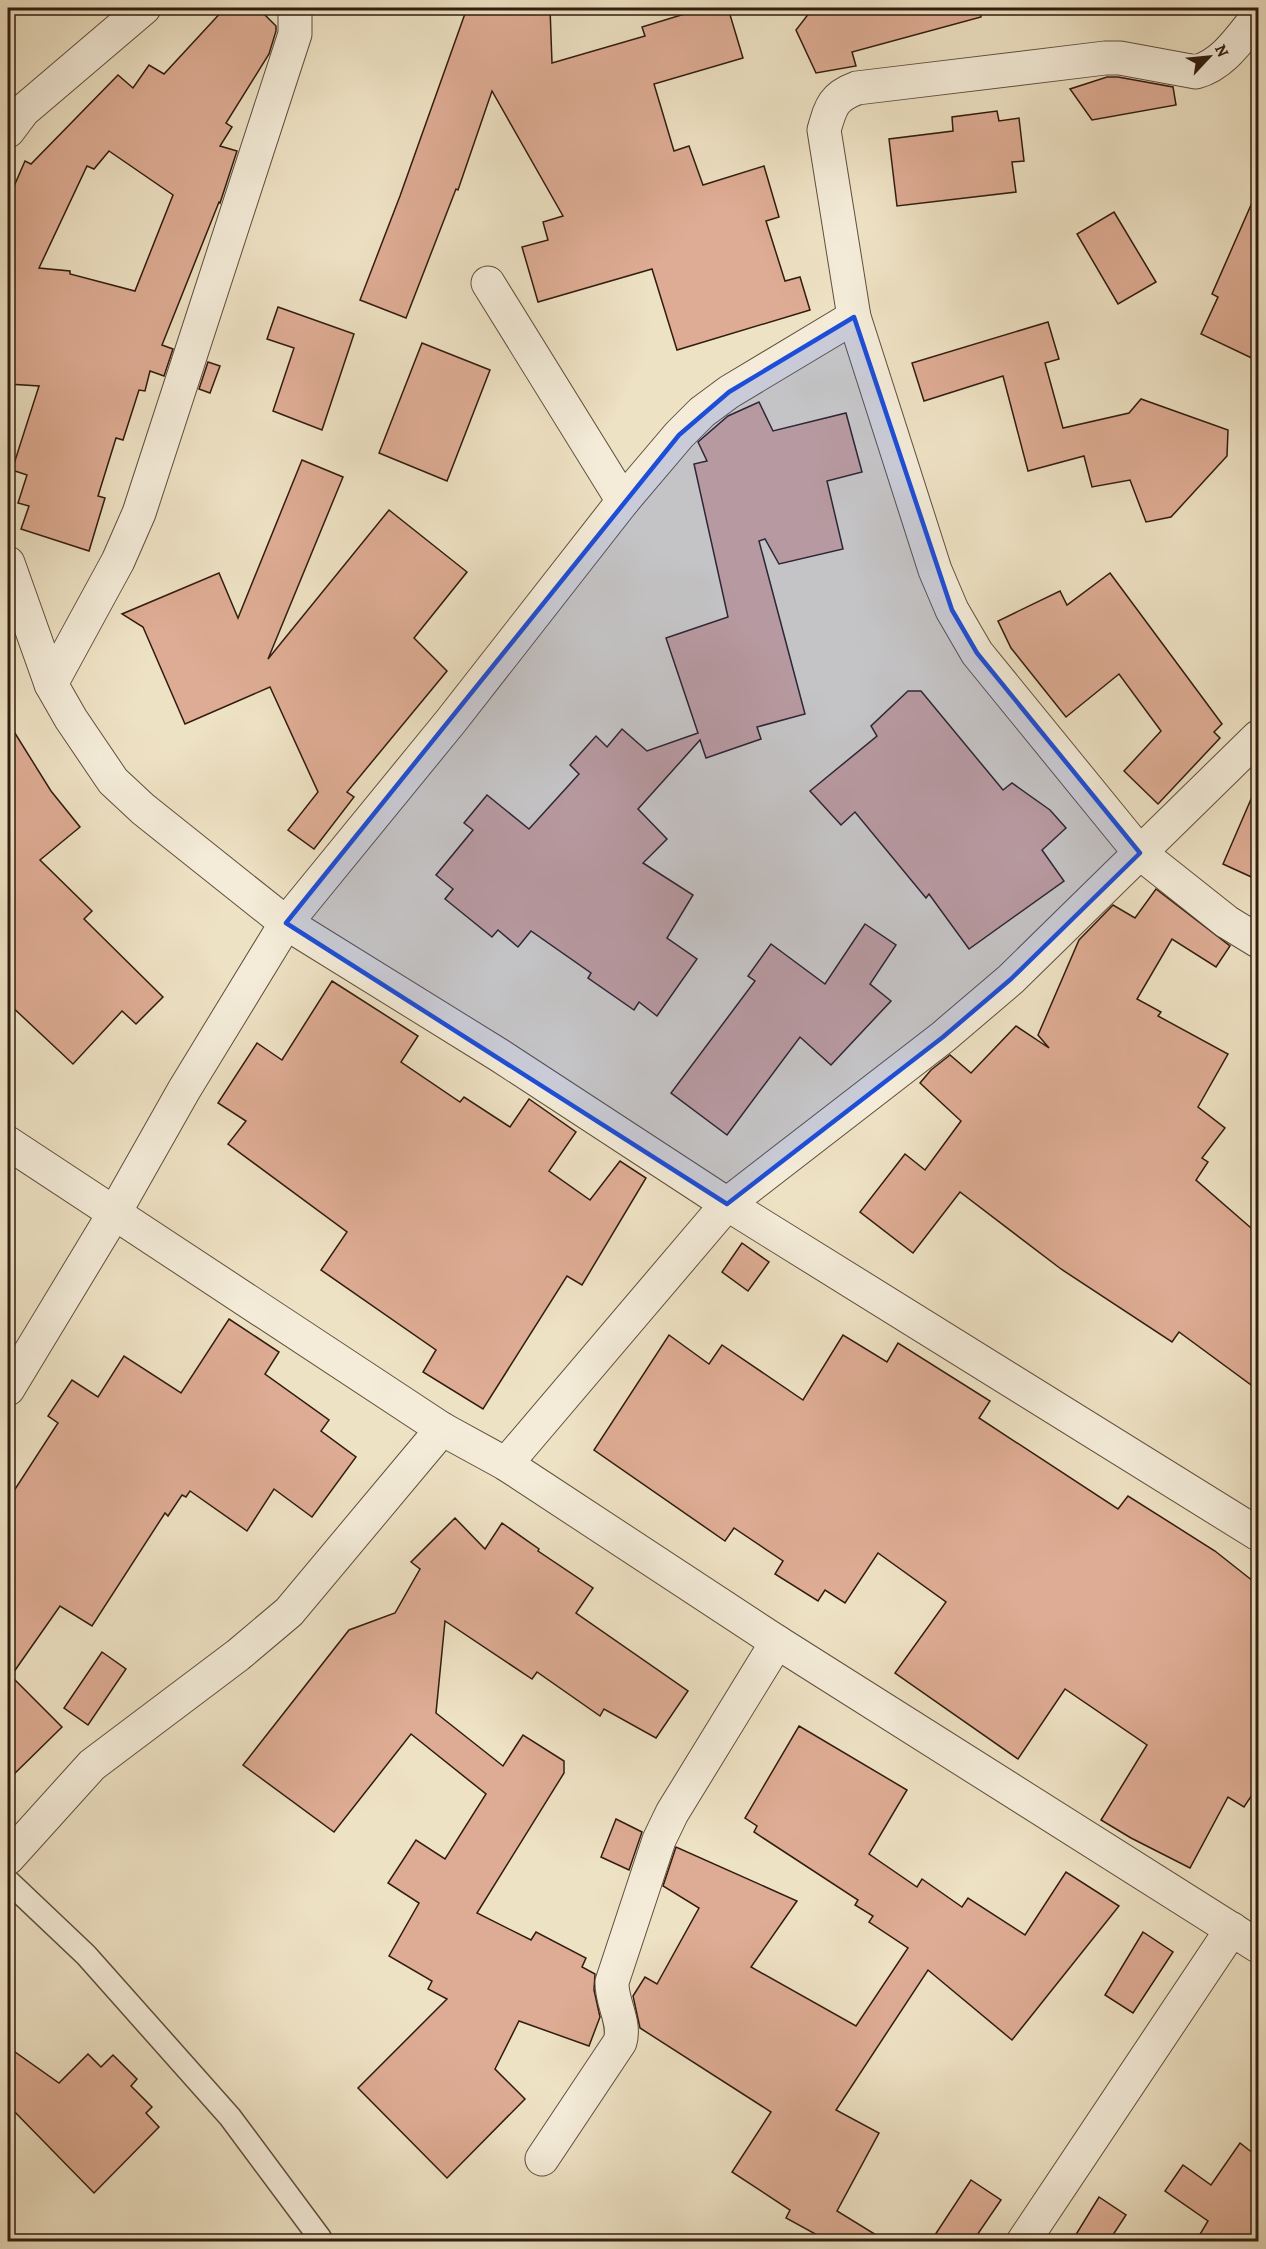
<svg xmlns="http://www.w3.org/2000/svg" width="1266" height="2249" viewBox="0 0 1266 2249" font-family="Alegreya,serif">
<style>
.building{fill:#deac94;stroke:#311c0f;stroke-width:1.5;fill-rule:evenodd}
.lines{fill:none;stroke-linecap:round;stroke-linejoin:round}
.service-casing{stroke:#604e3c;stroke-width:25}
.minor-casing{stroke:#604e3c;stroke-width:35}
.service{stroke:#f4ecd9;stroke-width:22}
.minor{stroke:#f4ecd9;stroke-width:33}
.marked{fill:#1d4ed8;fill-opacity:0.2;stroke:#1d4ed8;stroke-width:4.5;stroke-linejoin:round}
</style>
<rect width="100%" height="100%" fill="#eee2c4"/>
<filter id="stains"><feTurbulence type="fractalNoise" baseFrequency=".00333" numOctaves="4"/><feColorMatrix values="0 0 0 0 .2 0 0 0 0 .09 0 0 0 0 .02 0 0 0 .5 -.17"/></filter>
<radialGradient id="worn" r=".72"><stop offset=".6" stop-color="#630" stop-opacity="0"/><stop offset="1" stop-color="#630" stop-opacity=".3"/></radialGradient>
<g class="building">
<path d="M225,8H258L276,26V31L269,54L226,123L232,127L220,146L237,151L220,203L219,202L162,345L173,349L164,376L150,371L145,391L139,390L123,440L116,438L98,496L105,498L89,551L21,529L29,506L18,503L27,475L12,470L39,386L8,384V200L25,161L31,164L118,75L133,88L149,65L164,74ZM109,151L173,195L135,291L70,274V271L39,268L87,166L94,169Z"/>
<polygon points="467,8 550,8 552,63 645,36 642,27 704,8 728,8 743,58 654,84 674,151 689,146 703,185 764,166 779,217 766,221 785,281 800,277 810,310 677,350 652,269 538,302 522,247 548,240 543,222 563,216 492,91 458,190 456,189 406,318 360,300 400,196"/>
<polygon points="813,8 980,8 981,17 852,52 856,66 816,73 796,30"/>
<polygon points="1107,77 1118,77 1173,87 1176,105 1092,120 1070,89"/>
<polygon points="997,111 999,121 1019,118 1024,161 1012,162 1016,192 897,206 889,139 953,131 952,117"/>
<polygon points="1258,189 1258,361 1201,334 1218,297 1212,294"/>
<polygon points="1114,212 1156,282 1118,304 1077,234"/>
<polygon points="278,307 354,334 322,430 273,411 294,348 267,339"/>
<polygon points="1048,322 1059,359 1045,363 1063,428 1129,413 1141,399 1228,430 1227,456 1171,517 1146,522 1130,480 1092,487 1084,456 1028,471 1003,376 924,401 912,363"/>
<polygon points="422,343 490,370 447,481 379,453"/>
<polygon points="208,362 220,366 210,393 199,389"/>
<polygon points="759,402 773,431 846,413 862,472 827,481 843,549 779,564 765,539 759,541 805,714 757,727 761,739 706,758 700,740 638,809 667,839 643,863 693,895 667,938 697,959 657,1016 639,1002 634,1010 588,978 591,973 531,931 518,947 498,930 492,937 445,899 453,889 436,875 473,830 464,823 487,795 529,829 579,774 570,765 596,736 607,747 622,729 647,751 698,733 666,638 728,617 694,464 707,461 698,442 728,416"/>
<polygon points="302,460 343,477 268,659 389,510 467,572 414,638 447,671 347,792 354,797 314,849 288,830 318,792 270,687 185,724 143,627 122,614 219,573 238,618"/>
<polygon points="1110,573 1222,724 1214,732 1220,738 1158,804 1124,771 1161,731 1119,674 1066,717 1011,648 998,621 1060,591 1067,605"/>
<polygon points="908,691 921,691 1003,790 1012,783 1050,810 1066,828 1042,850 1064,881 969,949 929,894 926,898 855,812 841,825 810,791 877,736 871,726"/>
<polygon points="8,722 51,791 80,827 40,860 92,911 84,919 163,997 136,1024 122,1011 73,1064 8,1003"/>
<polygon points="1258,783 1258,880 1223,864"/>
<polygon points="1156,889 1230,946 1216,967 1172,939 1137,999 1161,1012 1158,1016 1228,1054 1198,1107 1225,1128 1202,1158 1208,1162 1196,1180 1258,1234 1258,1390 1179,1332 1172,1342 1061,1269 960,1192 913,1253 860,1212 905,1154 925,1170 961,1121 920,1083 931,1070 950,1055 971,1073 1016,1026 1049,1048 1038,1035 1079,940 1113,905 1135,918"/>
<polygon points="865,924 896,945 870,984 891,1001 831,1065 800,1037 727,1135 671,1093 755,981 748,976 771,944 825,984"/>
<polygon points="332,981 418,1036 401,1062 460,1102 464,1097 510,1127 529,1099 576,1132 549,1171 590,1200 620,1161 646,1178 582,1285 567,1276 483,1409 423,1372 436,1350 321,1270 347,1232 228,1144 246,1121 218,1103 257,1043 282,1060"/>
<polygon points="742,1243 769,1262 748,1291 722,1272"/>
<polygon points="229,1319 279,1352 265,1374 329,1420 321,1431 356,1457 312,1517 274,1489 247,1531 190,1491 186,1497 182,1495 168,1516 165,1513 92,1626 60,1606 11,1676 62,1727 8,1780 8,1500 58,1423 48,1416 72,1380 98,1397 124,1356 181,1393"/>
<polygon points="669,1335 709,1364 722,1345 803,1400 843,1335 887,1362 898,1343 990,1401 979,1418 1118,1509 1128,1496 1215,1551 1258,1585 1258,1786 1244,1807 1228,1797 1190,1868 1131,1838 1101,1820 1147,1745 1065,1689 1018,1759 895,1673 946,1602 878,1553 845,1603 825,1590 818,1601 775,1574 783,1561 734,1528 725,1541 594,1450"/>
<polygon points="455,1518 485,1549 502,1523 539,1549 538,1551 593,1588 576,1613 688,1691 656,1738 604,1709 600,1716 537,1672 532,1679 445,1621 436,1713 503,1766 523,1735 564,1761 564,1773 477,1913 531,1940 536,1932 586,1958 582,1967 595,1974 594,1990 600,2017 589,2046 519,2021 495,2069 525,2099 447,2178 358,2088 447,1999 428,1989 432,1981 389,1956 419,1903 388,1883 416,1840 445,1859 486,1794 411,1734 334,1832 243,1765 349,1630 395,1613 420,1569 411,1562"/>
<polygon points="102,1652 126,1669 88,1725 64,1708"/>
<polygon points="799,1726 907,1790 869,1854 917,1887 922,1879 962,1907 968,1898 1025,1935 1066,1872 1119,1906 1012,2040 928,1970 836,2110 879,2133 837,2211 886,2241 828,2241 786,2218 790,2210 732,2172 771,2112 640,2028 633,1996 645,1977 657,1984 699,1908 663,1886 676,1847 797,1901 751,1967 856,2026 908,1948 869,1922 873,1916 855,1905 858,1900 754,1832 757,1826 745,1818"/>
<polygon points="616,1819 642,1832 629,1870 601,1857"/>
<polygon points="1143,1932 1173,1952 1133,2013 1105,1995"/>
<polygon points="8,2047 59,2083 88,2054 101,2067 113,2055 137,2079 131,2086 152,2107 146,2113 159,2127 94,2193 8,2105"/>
<polygon points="1240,2143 1258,2157 1258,2225 1247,2241 1196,2241 1208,2221 1165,2191 1183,2165 1211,2185"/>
<polygon points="971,2180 1001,2200 973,2241 931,2241"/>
<polygon points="1099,2197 1126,2215 1109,2241 1072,2241"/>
</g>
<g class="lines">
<defs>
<polyline id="service" points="8,1881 86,1955 230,2117 320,2238"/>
<g id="minor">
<path d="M1258,16C1240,38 1224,64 1196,72L1120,58H1105L857,88C833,97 831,106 824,130L854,317L935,570L952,610L977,653L1140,853L1227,922L1258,941"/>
<polyline points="8,131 23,111 144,8"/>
<polyline points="488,283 623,501"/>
<polyline points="8,563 51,684 71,719 113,781 143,809 286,923 499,1055 727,1204 1258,1534"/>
<polyline points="51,684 118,561 139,513 295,34 295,8"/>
<polyline points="8,1143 442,1429 506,1464 777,1642 1258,1946"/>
<polyline points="8,1389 115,1212 184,1090 286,923 451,721 623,501 679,435 702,412 729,392 854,317"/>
<polyline points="506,1464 727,1204 943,1037 1011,979 1258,737"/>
<polyline points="8,1858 92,1765 238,1655 289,1612 442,1429"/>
<path d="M542,2159L620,2042C626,2022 611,2002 612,1982L659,1840L672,1813L777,1642"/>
<polyline points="1023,2242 1232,1929"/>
</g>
</defs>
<use href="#service" class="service-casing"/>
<use href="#minor" class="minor-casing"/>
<use href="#service" class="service"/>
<use href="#minor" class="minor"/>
</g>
<path class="marked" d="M854,317L952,610L977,653L1140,853L1011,979L943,1037L727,1204L286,923L679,435L729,392Z"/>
<rect width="1266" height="2249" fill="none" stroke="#eee2c4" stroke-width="30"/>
<rect x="9" y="9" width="1248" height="2231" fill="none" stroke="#311c0f" stroke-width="3"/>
<rect x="15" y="15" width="1236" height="2219" fill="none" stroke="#311c0f" stroke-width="1.5"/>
<g transform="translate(1209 57) rotate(64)" stroke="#f4ecd9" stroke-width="4.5" paint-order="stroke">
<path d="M0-4.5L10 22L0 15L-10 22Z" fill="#311c0f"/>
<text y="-9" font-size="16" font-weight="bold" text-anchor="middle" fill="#311c0f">N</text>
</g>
<rect width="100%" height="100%" filter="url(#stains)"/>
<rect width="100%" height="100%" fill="url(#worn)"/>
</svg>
